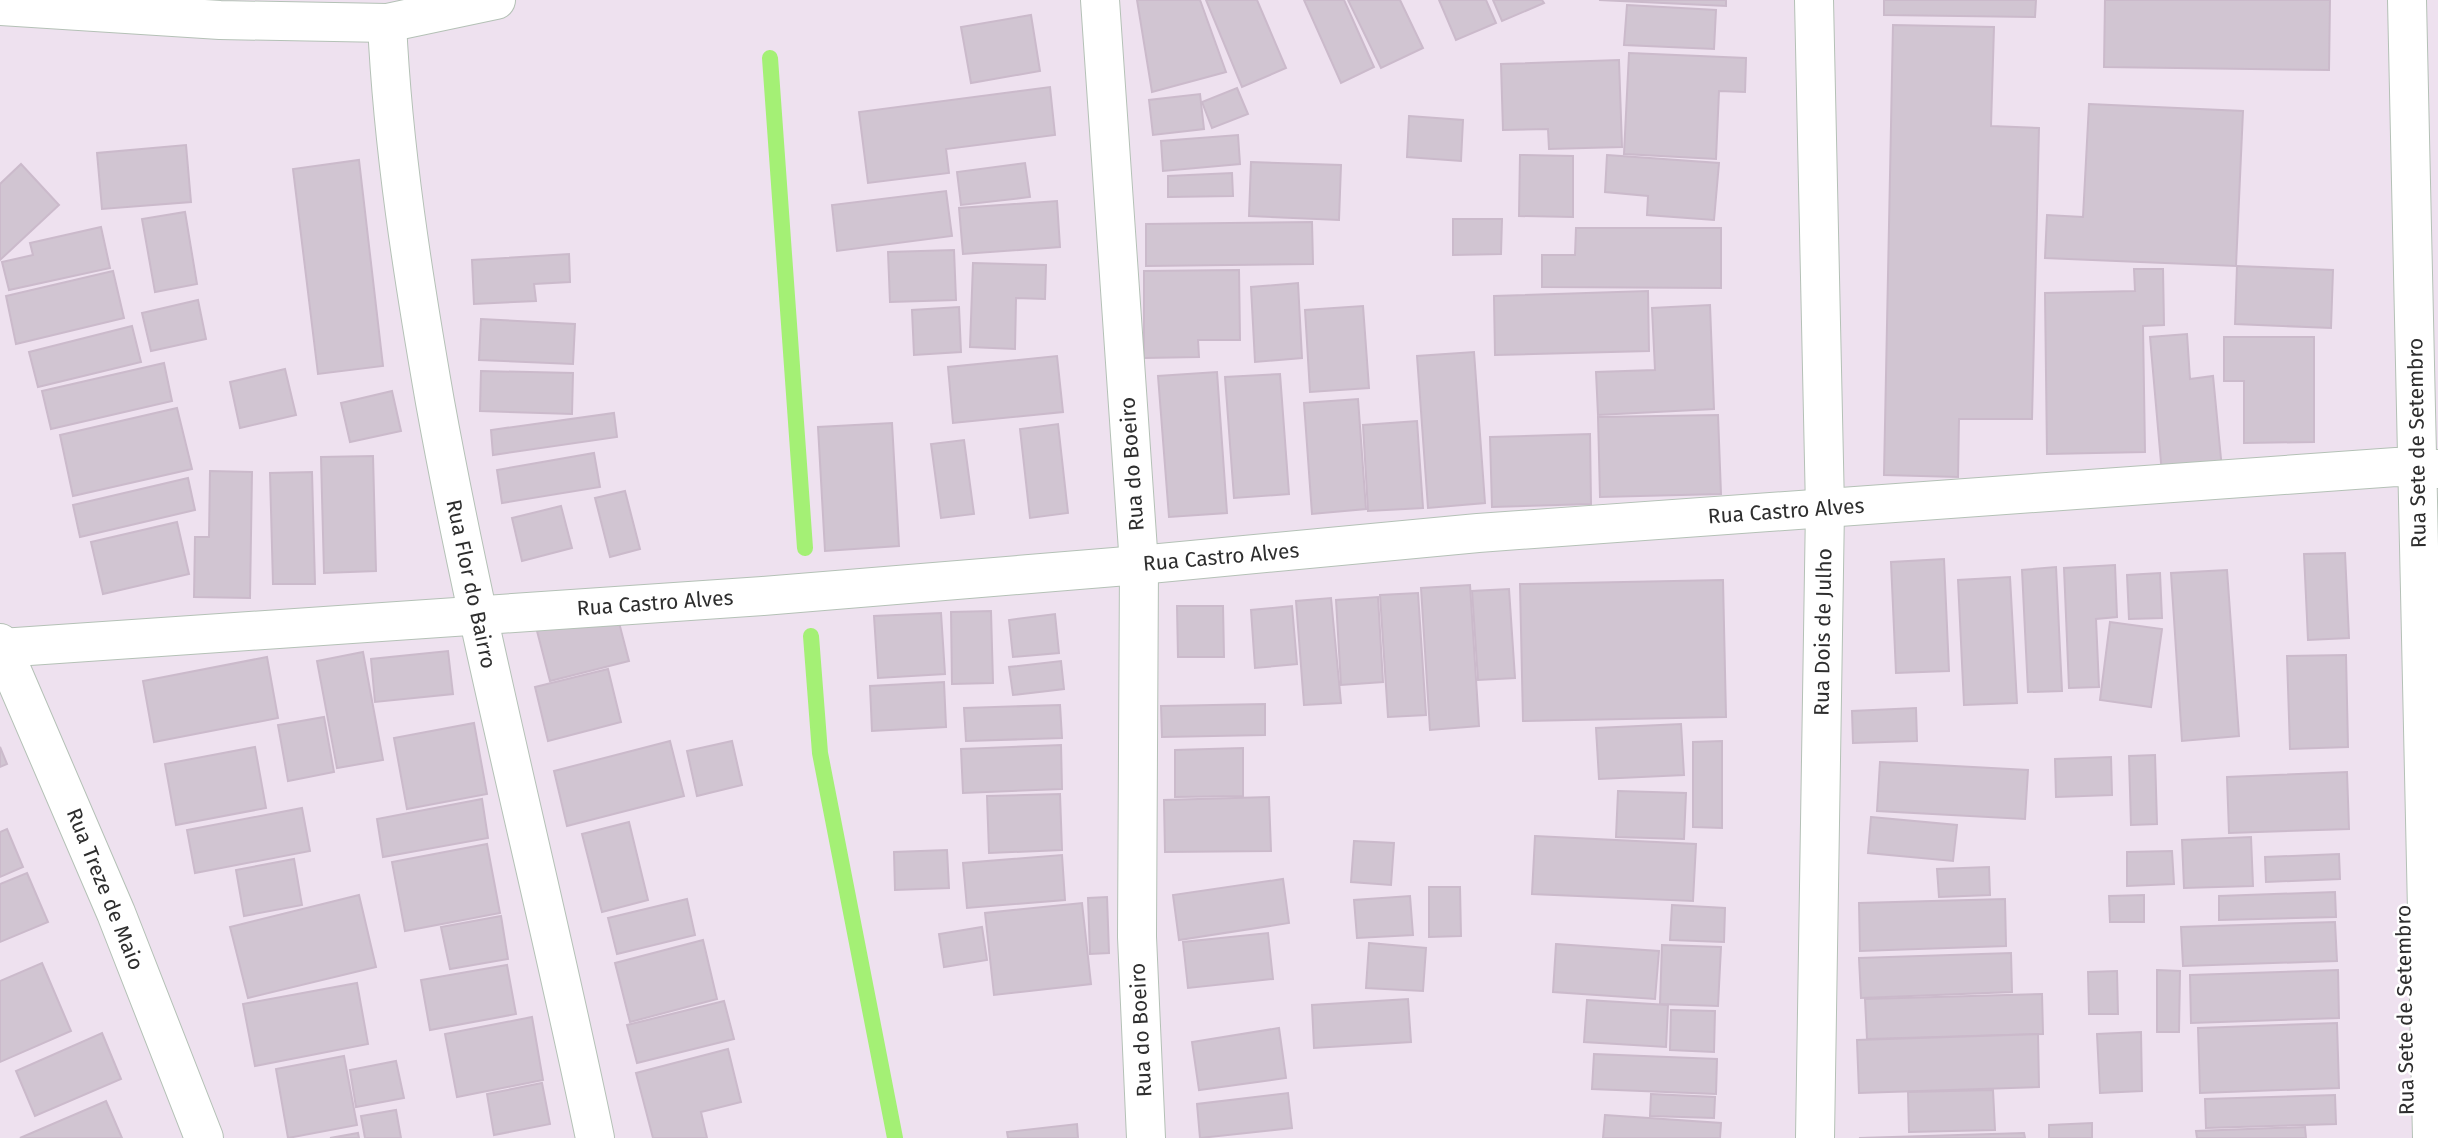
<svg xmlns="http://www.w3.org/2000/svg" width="2438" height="1138" viewBox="0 0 2438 1138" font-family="'Fira Sans',sans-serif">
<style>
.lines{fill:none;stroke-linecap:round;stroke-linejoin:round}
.stream{stroke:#a4f075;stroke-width:16}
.building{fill:#d1c5d2;stroke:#cbbacb;stroke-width:2}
.street-casing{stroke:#b4c1b6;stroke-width:40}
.secondary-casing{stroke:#b4c1b6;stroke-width:40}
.street{stroke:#fff;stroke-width:38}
.secondary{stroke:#fff;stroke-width:38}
.labels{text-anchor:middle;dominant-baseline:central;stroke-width:5;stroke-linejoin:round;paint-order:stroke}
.street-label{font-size:21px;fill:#2e2e2e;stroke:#fff}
</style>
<rect width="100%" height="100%" fill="#eee1ef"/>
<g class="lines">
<g class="stream">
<polyline points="770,58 805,548"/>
<polyline points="811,636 820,753 895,1138"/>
</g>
</g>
<g class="building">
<polygon points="1137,0 1200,0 1226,72 1152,92"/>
<polygon points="1206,0 1257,0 1286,68 1242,87"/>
<polygon points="1304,0 1344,0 1374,67 1341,83"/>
<polygon points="1348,0 1400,0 1423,48 1381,68"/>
<polygon points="1439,0 1486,0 1496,23 1456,40"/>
<polygon points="1493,0 1542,0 1544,3 1502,21"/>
<polygon points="1599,0 1726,0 1726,6"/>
<polygon points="1884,0 2036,0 2035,17 1884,15"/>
<polygon points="2105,0 2330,0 2329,70 2104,67"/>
<polygon points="1627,5 1716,10 1714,49 1624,45"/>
<polygon points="1031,15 1040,71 971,83 961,27"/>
<polygon points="1893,25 1994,27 1991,126 2039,128 2032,419 1959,419 1958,477 1884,475"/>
<polygon points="1629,53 1746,58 1745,92 1719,91 1716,159 1624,154"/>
<polygon points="1619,60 1622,147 1549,149 1548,129 1503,130 1501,64"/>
<polygon points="1050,87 1055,135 946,149 949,173 868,183 859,112"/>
<polygon points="1237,88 1248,114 1212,128 1202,102"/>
<polygon points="1200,94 1204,129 1153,135 1149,100"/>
<polygon points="2089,104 2243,111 2236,266 2045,258 2047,215 2083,217"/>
<polygon points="1409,116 1463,120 1461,161 1407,157"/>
<polygon points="1238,135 1240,164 1163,171 1161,141"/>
<polygon points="186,145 191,202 102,209 97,153"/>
<polygon points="1520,155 1573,156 1573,217 1519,216"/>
<polygon points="1607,155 1719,163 1714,220 1647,215 1648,196 1605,192"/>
<polygon points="359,160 383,366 318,374 293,169"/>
<polygon points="1251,162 1341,165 1339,220 1249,216"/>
<polygon points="1025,163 1030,197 961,205 957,172"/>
<polygon points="21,164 59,205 0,260 0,184"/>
<polygon points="1232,173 1233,196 1168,197 1168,176"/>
<polygon points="946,191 952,236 837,251 832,205"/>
<polygon points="1057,201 1060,247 963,254 959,208"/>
<polygon points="185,212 197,284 155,292 142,219"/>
<polygon points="1453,219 1502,219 1501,254 1453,255"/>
<polygon points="1312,222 1313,264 1146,266 1146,224"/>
<polygon points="101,227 110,268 9,290 2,262 33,255 30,243"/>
<polygon points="1576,228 1721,228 1721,288 1542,287 1542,255 1575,255"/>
<polygon points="954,250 956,300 890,302 888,252"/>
<polygon points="569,254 570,282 534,284 536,301 474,304 472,260"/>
<polygon points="973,263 1046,265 1045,299 1016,298 1015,349 970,347"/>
<polygon points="2237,266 2333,270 2331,328 2235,324"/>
<polygon points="2134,269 2163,269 2164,325 2143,326 2145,452 2047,454 2045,293 2135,291"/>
<polygon points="1239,270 1240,340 1198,340 1199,357 1144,358 1144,271"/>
<polygon points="113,271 124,318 16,344 6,296"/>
<polygon points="1298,283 1302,358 1255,362 1251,287"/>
<polygon points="1648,291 1649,351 1495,355 1494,296"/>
<polygon points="198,300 206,339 151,351 142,313"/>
<polygon points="1710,305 1714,409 1598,415 1596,372 1655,370 1652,308"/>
<polygon points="1363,306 1369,388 1310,392 1305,310"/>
<polygon points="959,307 961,352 914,355 912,310"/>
<polygon points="481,319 575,324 573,364 479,360"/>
<polygon points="132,326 141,362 38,387 29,352"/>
<polygon points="2187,334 2190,379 2213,376 2222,469 2162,474 2150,337"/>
<polygon points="2224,337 2314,337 2314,442 2244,443 2244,381 2224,381"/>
<polygon points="1474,352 1485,503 1428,508 1417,356"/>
<polygon points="1057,356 1063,412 953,423 948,367"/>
<polygon points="164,363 172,401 51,429 42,391"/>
<polygon points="285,369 296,415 240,428 230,382"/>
<polygon points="481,371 573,373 572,414 480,411"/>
<polygon points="1217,372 1227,513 1169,517 1158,376"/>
<polygon points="1280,374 1289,494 1234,498 1225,377"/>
<polygon points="392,391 401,431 350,442 341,403"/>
<polygon points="1358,399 1366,509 1312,514 1304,403"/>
<polygon points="177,408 192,469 73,496 60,435"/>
<polygon points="614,413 617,437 493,455 491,430"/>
<polygon points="1718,415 1721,494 1600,497 1598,417"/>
<polygon points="1417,421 1423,508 1368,511 1363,425"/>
<polygon points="892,423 899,546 825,551 818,427"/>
<polygon points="1058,424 1068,513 1030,518 1020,429"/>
<polygon points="1590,434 1591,504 1492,507 1490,437"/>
<polygon points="964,440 974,514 941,518 931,444"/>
<polygon points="594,453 600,487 502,503 497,470"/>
<polygon points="373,456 376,571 324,573 321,457"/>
<polygon points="210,471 252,472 250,598 194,597 195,537 209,537"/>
<polygon points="312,472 315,584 273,584 270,473"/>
<polygon points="188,478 195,510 80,537 73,505"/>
<polygon points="625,491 640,549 610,557 595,498"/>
<polygon points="561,506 572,548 522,561 512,518"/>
<polygon points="177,522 189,574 103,594 91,542"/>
<polygon points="2345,553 2349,638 2308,640 2304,554"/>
<polygon points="1944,559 1949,671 1896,673 1891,562"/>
<polygon points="2115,565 2117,617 2096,619 2099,687 2069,688 2064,568"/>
<polygon points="2056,567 2062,691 2028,692 2022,570"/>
<polygon points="2227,570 2239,736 2182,741 2171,573"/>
<polygon points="2160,573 2162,618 2129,619 2127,575"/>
<polygon points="2010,577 2017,703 1964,705 1958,580"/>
<polygon points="1723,580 1726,717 1523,721 1520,584"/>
<polygon points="1470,585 1479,726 1430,730 1421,588"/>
<polygon points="1509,589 1515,678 1478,680 1472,591"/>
<polygon points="1418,593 1426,715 1388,717 1380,595"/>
<polygon points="1378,597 1383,682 1341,685 1336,600"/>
<polygon points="1331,598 1341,703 1304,705 1296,601"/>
<polygon points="1177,606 1223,606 1224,657 1178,657"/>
<polygon points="1292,606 1297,664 1255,668 1251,610"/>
<polygon points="616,611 629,661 550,681 537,631"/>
<polygon points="991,611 993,683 952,684 951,612"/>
<polygon points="941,613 945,674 878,678 874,616"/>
<polygon points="1055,614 1059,653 1013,657 1009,620"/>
<polygon points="2110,622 2162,629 2151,707 2100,700"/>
<polygon points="448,651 453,694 375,702 371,659"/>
<polygon points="363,652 383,760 337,768 317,661"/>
<polygon points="2346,655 2348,747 2290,749 2287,656"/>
<polygon points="267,657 278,718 154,742 143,681"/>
<polygon points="1061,661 1064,689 1013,695 1009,667"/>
<polygon points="608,669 621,722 548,741 535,687"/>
<polygon points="944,682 946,727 872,731 870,686"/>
<polygon points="1265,704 1265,735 1162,737 1161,706"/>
<polygon points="1060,705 1062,738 966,741 964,708"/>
<polygon points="1916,708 1917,741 1853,743 1852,711"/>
<polygon points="324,717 334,772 288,781 278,725"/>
<polygon points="474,723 487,794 407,809 394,738"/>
<polygon points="1681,724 1684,775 1599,779 1596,728"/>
<polygon points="670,741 684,796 567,826 554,771"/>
<polygon points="732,741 742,785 697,796 687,751"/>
<polygon points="1722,741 1722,828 1693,827 1693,742"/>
<polygon points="1061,745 1062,789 963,793 961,749"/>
<polygon points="0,747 7,764 0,767"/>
<polygon points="255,747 266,808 176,825 165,764"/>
<polygon points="1243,748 1243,796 1175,797 1175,750"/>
<polygon points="2155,755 2157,824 2131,825 2129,756"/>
<polygon points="2111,757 2112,795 2056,797 2055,759"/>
<polygon points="1880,762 2028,770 2025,819 1877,811"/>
<polygon points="2347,772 2349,829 2229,833 2227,777"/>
<polygon points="1618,791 1686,793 1684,839 1616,837"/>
<polygon points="1060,794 1062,850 989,853 987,796"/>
<polygon points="1269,797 1271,851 1165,852 1164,800"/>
<polygon points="482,799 488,838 383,857 377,819"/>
<polygon points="302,808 310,851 195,873 187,830"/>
<polygon points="1871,817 1957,825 1953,861 1868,853"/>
<polygon points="629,822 648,900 602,912 582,834"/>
<polygon points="7,829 23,867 0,877 0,832"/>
<polygon points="1535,836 1696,844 1693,901 1532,894"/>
<polygon points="2251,837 2253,886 2184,888 2182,840"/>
<polygon points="1354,841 1394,843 1391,885 1351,882"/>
<polygon points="487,844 500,913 405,931 392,862"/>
<polygon points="947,850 949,888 895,890 894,852"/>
<polygon points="2172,851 2174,884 2127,886 2127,852"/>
<polygon points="2339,854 2340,879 2266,882 2265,857"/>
<polygon points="1062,855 1065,900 967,908 963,863"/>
<polygon points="294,859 302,905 244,916 236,870"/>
<polygon points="1989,867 1990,895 1939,897 1937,869"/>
<polygon points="27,873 48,922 0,942 0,884"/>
<polygon points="1283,879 1289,923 1179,940 1173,895"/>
<polygon points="1429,887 1460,887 1461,936 1429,937"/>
<polygon points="2335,892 2336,917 2219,920 2219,896"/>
<polygon points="359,895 376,967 248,998 230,927"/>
<polygon points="2144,895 2144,922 2110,922 2109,896"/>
<polygon points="1410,896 1413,935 1357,938 1354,900"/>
<polygon points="1107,897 1109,953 1090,954 1088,898"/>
<polygon points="687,899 695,935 617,954 608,918"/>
<polygon points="2005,899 2006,946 1860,951 1859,903"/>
<polygon points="1082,903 1091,984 994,995 985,913"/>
<polygon points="1672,905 1725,908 1724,942 1670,940"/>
<polygon points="501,916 508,959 450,969 441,927"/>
<polygon points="2335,922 2337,961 2183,966 2181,927"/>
<polygon points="982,927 987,960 944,967 939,934"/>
<polygon points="1268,933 1273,979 1188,988 1183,942"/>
<polygon points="703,940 717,999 630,1022 615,963"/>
<polygon points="1369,943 1426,948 1423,991 1366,988"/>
<polygon points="1556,944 1659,951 1655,999 1553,992"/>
<polygon points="1662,945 1721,947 1718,1006 1660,1004"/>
<polygon points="2011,953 2012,992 1861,998 1859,958"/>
<polygon points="42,963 71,1031 0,1062 0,981"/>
<polygon points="507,965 516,1014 430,1030 421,980"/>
<polygon points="2157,970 2180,971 2179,1032 2157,1032"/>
<polygon points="2338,970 2339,1018 2191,1023 2190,975"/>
<polygon points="2117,971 2118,1014 2089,1014 2088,972"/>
<polygon points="357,983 368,1044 255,1066 243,1004"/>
<polygon points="2042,994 2043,1034 1867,1039 1865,999"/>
<polygon points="1408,999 1411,1042 1314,1048 1312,1005"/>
<polygon points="1587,1000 1668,1005 1666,1047 1584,1042"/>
<polygon points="724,1001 734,1039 637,1063 627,1025"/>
<polygon points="1671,1010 1715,1011 1714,1052 1670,1050"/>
<polygon points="532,1017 543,1080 457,1097 445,1034"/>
<polygon points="2337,1023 2339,1088 2200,1093 2198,1028"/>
<polygon points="1279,1028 1286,1078 1199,1090 1192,1042"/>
<polygon points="2141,1032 2142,1091 2100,1093 2097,1034"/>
<polygon points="102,1033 121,1079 35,1116 16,1071"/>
<polygon points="2038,1034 2039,1087 1859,1093 1857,1040"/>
<polygon points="728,1049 741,1102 701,1112 707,1138 653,1138 636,1073"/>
<polygon points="1594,1054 1717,1059 1716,1094 1592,1089"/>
<polygon points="344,1056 357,1125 288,1138 276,1069"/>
<polygon points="396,1061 404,1098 356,1107 350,1070"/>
<polygon points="542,1083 550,1124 494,1135 487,1094"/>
<polygon points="1993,1090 1995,1130 1909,1132 1908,1092"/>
<polygon points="1288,1093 1292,1128 1200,1138 1197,1104"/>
<polygon points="1651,1094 1715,1097 1714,1118 1650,1116"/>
<polygon points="2335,1095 2336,1124 2206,1128 2205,1099"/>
<polygon points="106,1101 122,1138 20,1138"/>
<polygon points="396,1110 401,1138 365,1138 361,1116"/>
<polygon points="1605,1115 1721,1123 1720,1138 1603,1138"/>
<polygon points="2092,1123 2092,1138 2049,1138 2049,1125"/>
<polygon points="1077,1124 1078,1138 1008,1138 1007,1132"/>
<polygon points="2305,1127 2306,1138 2197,1138 2196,1131"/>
<polygon points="358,1133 359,1138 330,1138"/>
<polygon points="2024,1133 2025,1138 1859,1138"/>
</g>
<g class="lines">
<defs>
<g id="street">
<polyline points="1100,0 1139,565 1137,937 1146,1138"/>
<polyline points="1814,0 1825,508 1815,1138"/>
<polyline points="2407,0 2432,1138"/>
<path d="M387,23C393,150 413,276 435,402C480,649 544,892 595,1138"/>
<polyline points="0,643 116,913 204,1138"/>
<polyline points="0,648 763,596 1139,565 1478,533 2396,467 2438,469"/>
</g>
<polyline id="secondary" points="0,6 220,20 387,23 496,0"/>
</defs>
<use href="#street" class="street-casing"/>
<use href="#secondary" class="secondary-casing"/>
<use href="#street" class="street"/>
<use href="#secondary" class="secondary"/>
</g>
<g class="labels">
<g class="street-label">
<text transform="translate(2417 443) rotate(-91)">Rua Sete de Setembro</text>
<text transform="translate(1132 464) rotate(-94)">Rua do Boeiro</text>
<text transform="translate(1786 511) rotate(-4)">Rua Castro Alves</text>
<text transform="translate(1221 557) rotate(-5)">Rua Castro Alves</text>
<text transform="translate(471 584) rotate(78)">Rua Flor do Bairro</text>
<text transform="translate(655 603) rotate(-4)">Rua Castro Alves</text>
<text transform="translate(1823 632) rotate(-89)">Rua Dois de Julho</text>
<text transform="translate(105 889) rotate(68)">Rua Treze de Maio</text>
<text transform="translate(2405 1010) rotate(-91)">Rua Sete de Setembro</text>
<text transform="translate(1141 1030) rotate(-93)">Rua do Boeiro</text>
</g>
</g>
</svg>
